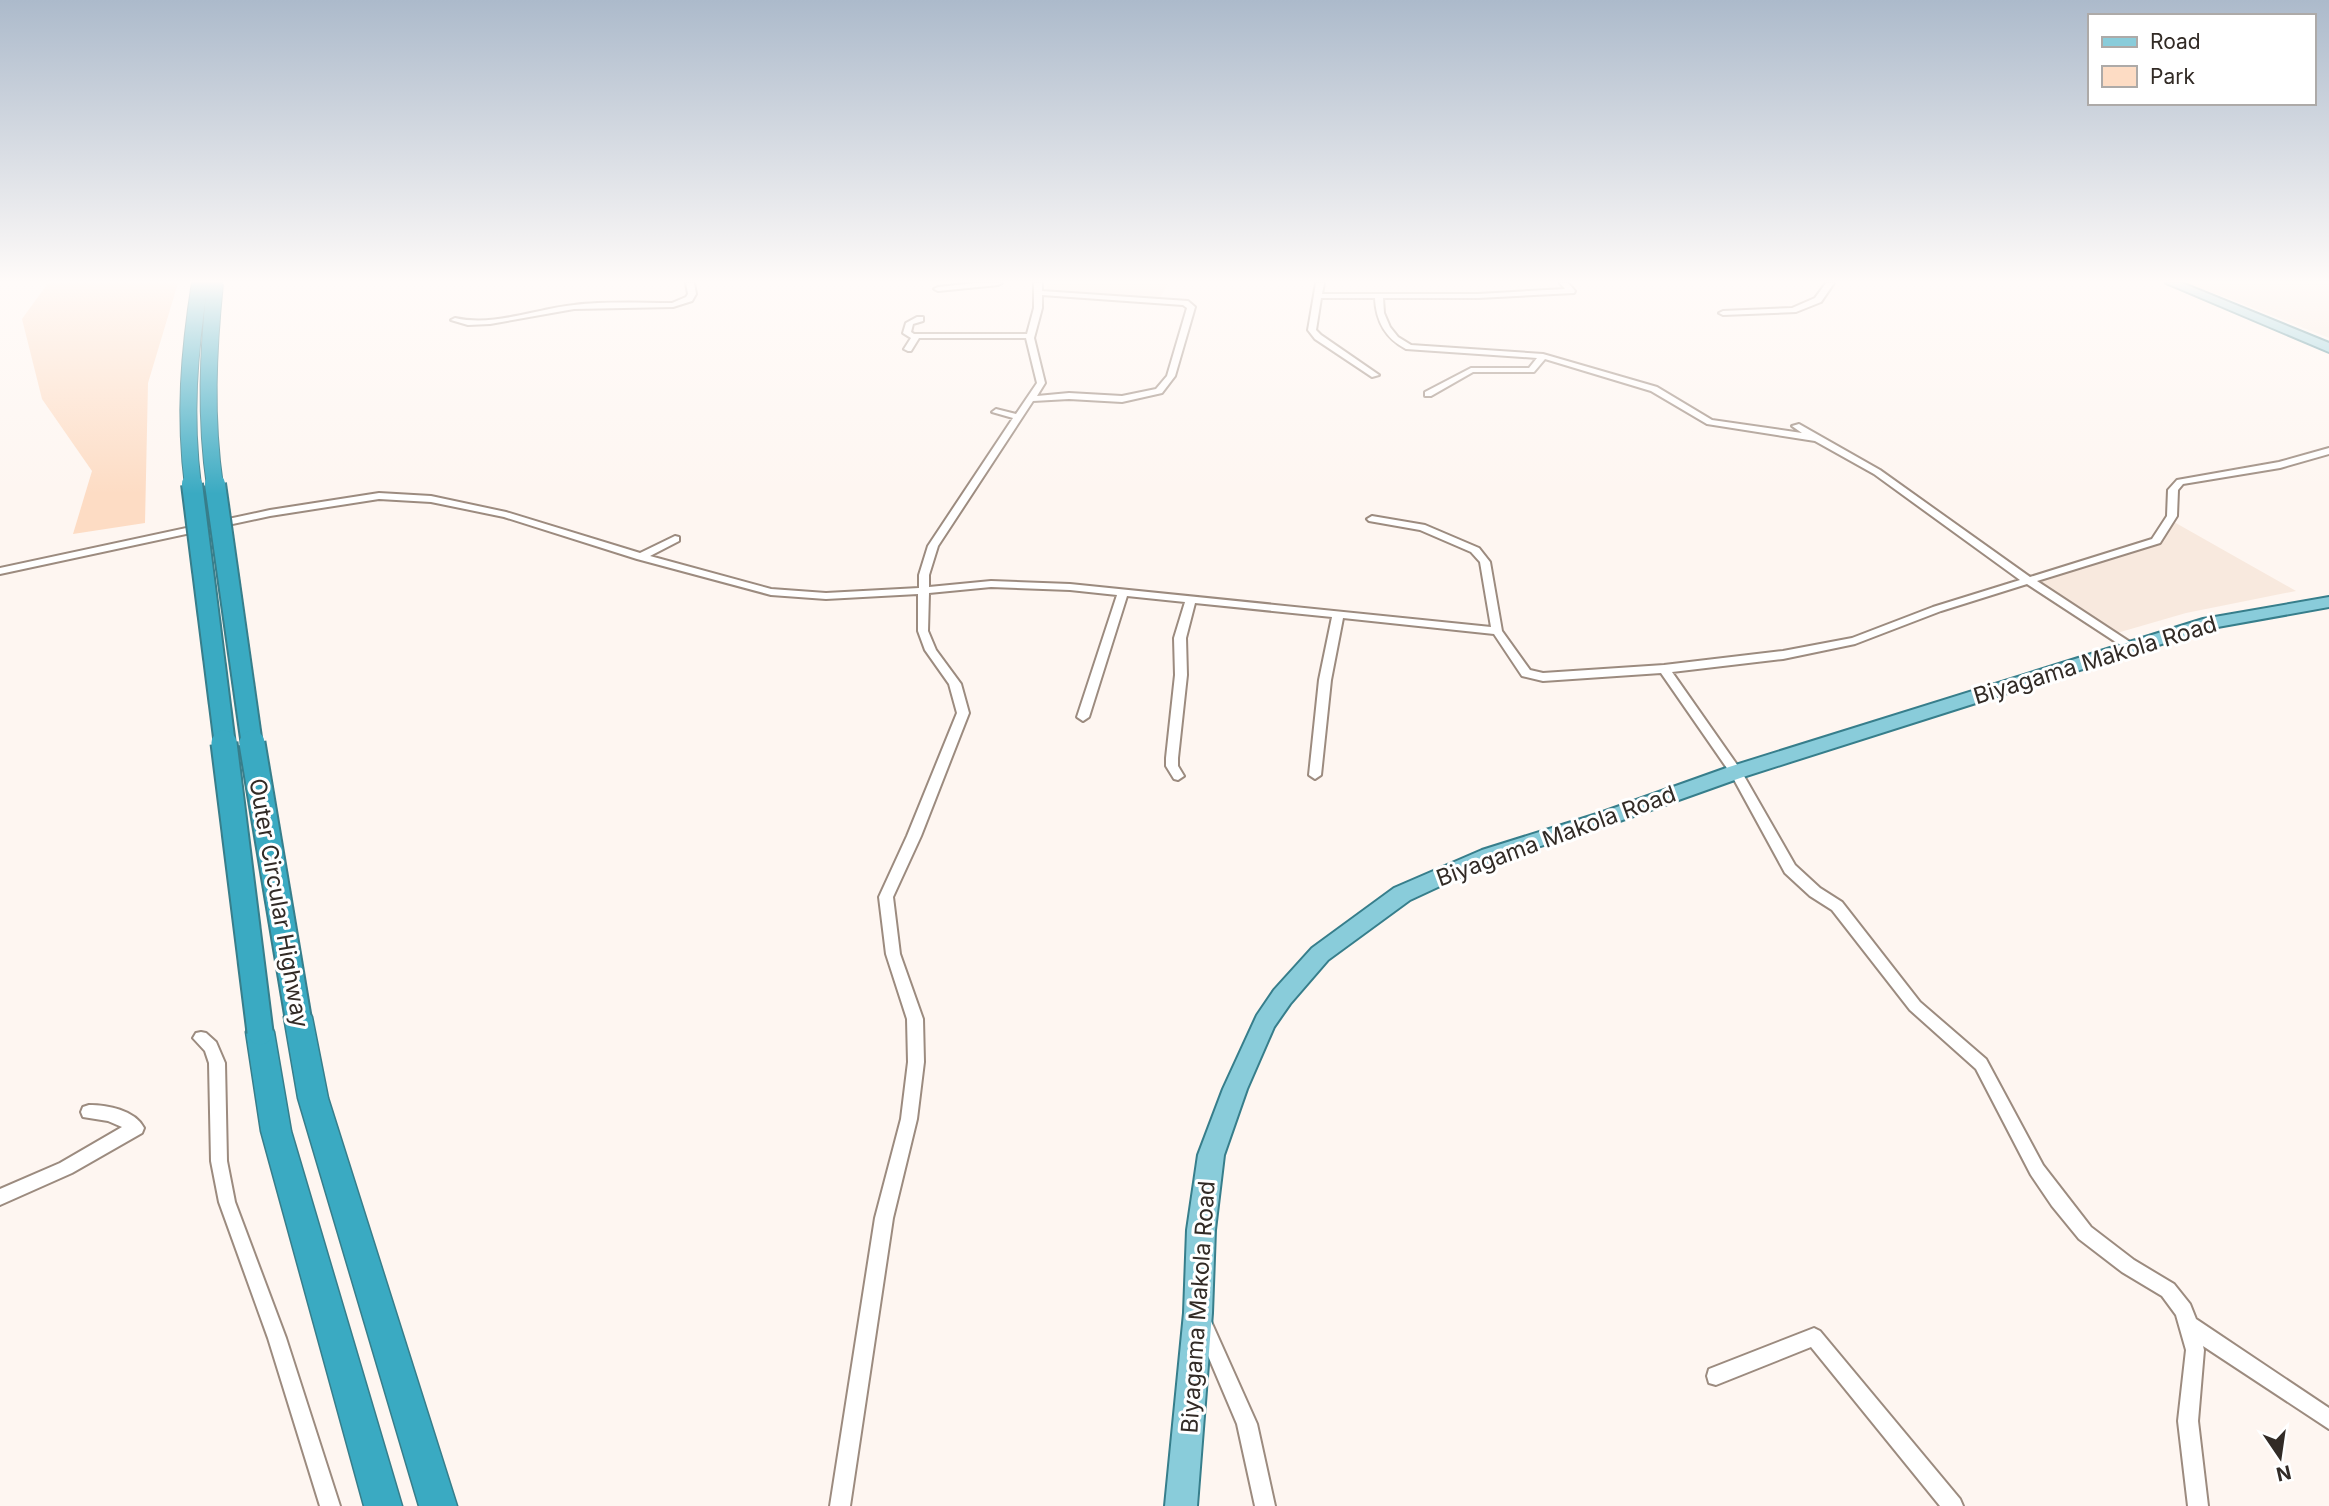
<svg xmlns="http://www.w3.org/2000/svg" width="2329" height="1506" viewBox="0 0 2329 1506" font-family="Inter,sans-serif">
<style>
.built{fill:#f8e9de}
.green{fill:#fddcc4}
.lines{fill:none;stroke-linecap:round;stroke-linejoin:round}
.street-casing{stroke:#9c8b7f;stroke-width:4}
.primary-casing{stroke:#377e8b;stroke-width:4}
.highway-casing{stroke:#377e8b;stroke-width:3}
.street{fill:#fff;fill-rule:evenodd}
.primary{fill:#89ccda;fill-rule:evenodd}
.highway{fill:#3aaac2;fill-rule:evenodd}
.highway-bridge-far2-casing{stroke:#377e8b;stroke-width:18;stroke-linecap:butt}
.highway-bridge-far1-casing{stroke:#377e8b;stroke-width:24;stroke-linecap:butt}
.highway-bridge-casing{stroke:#377e8b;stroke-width:29;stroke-linecap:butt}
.highway-bridge-far2{stroke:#3aaac2;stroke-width:16}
.highway-bridge-far1{stroke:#3aaac2;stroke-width:20}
.highway-bridge{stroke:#3aaac2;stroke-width:25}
.labels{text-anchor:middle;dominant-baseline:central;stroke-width:6;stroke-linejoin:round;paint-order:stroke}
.street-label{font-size:23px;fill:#322b26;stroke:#fff}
</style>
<rect width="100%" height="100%" fill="#fef6f1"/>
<g class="built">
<polygon points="1047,283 1168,283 1160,298 1047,290"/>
<polygon points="2184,283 2329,283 2329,338 2228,298"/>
<polygon points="2174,522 2296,591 2186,613 2117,633 2037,579 2164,538"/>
</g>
<polygon class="green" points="48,283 178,283 148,383 145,523 73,534 92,471 42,399 22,319"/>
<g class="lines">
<defs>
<g id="street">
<path d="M686,283H694L696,294L692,301L673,307L574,309L490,324L468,325L451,320L455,318C494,327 535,309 574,305C606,301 640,303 672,303L686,297L688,294Z"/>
<polygon points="975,283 1002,283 998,285 938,291 934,289 938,287"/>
<path d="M1034,283H1042V291L1188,301L1195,307L1175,376L1162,393L1122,402L1069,399L1033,401L938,546L929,575V587L991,581L1070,584L1491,627L1480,562L1471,552L1420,530L1369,521L1367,519L1372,516L1425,525L1479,548L1490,562L1502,631L1530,670L1543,673L1664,665L1783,651L1852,638L1933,607L2020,580L1874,474L1815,441L1707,424L1651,391L1545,359L1534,372H1473L1431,396H1425V392L1471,368H1529L1537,358L1406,349C1385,338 1376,321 1375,298H1321L1316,330L1321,335L1379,375L1372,377L1315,339L1308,330L1316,283H1324L1322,294H1478L1565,289L1560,283H1568L1575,291L1574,293L1478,298H1383L1384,313L1390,327L1398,337L1411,345L1543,354L1657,387L1712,420L1802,433L1792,426L1799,424L1880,470L2030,577L2152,539L2167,516L2168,490L2177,480L2279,462L2329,448V454L2280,468L2183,484L2178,490L2177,516L2160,543L2037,581L2136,646L2138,648L2136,650H2128L2027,584L1941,611L1855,644L1783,659L1672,672L1740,769L1795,865L1820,888L1842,902L1920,1002L1986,1059L2043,1165L2091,1227L2134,1260L2174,1284L2190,1304L2196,1319L2329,1408V1429L2203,1346L2204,1350L2198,1421L2208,1506H2188L2178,1421L2186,1350L2176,1315L2162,1296L2122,1272L2079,1239L2052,1206L2031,1175L1976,1069L1910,1010L1832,910L1810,896L1785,873L1731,774L1661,673L1543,681L1522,676L1494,634L1343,618L1331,680L1321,775L1315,779L1309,775L1319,680L1332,617L1195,603L1186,638L1187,675L1178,758V766L1184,776L1178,780L1174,779L1166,766V758L1175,675L1174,638L1185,602L1127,596L1089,717L1083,721L1077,717L1117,595L1070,590L991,587L929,593L928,631L936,650L961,684L969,713L921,836L893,897L900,954L923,1019L924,1062L917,1119L893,1218L850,1506H830L875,1218L901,1119L908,1062L907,1019L886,954L879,897L907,836L957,713L949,684L925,650L918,631V594L826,599L771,595L637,559L504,517L431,502L379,499L270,516L0,574V568L270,510L379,493L431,496L506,512L640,553L675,536L679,537V541L650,556L771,589L826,593L919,588V575L928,546L1013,418L992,412L996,409L1016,414L1037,383L1026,338H919L911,351H908L904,349L911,338L903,333L906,323L917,317H923V321L913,324L911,332L914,334H1027L1034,308ZM1042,295L1183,305L1187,308L1167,376L1156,389L1122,396L1069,393L1037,396L1045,383L1034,338L1042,308Z"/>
<polygon points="1826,283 1834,283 1821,302 1796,312 1723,315 1719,313 1723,311 1792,308 1815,298"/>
<polygon points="201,1032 206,1033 216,1042 225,1063 227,1161 235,1202 286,1338 340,1506 320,1506 268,1338 219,1202 211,1161 209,1063 205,1051 193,1038 196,1033"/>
<path d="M89,1105C107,1105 135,1110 144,1128L142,1133L72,1173L0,1205V1189L60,1163L122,1127L108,1121L83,1117L81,1112L83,1107Z"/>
<polygon points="1204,1316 1210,1319 1257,1424 1275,1506 1255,1506 1237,1424 1195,1325 1198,1319"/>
<polygon points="1814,1328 1820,1331 1960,1499 1963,1506 1940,1506 1811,1347 1716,1385 1709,1383 1707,1376 1709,1369"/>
</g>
<g id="primary">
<polygon points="2166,283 2182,283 2329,343 2329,352"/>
<polygon points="2329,597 2329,607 2212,628 1743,777 1614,823 1496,860 1410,900 1328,960 1290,1004 1274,1027 1247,1089 1224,1155 1215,1230 1212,1313 1197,1506 1165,1506 1184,1313 1187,1230 1198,1155 1223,1089 1257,1015 1274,990 1312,948 1394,888 1482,850 1600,813 1729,767 2203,619"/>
</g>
<g id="highway">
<polygon points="298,1005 308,1009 312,1017 328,1098 457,1506 419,1506 298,1098 284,1017 288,1009"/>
<polygon points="260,1020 270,1024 274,1032 291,1131 402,1506 364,1506 261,1131 246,1032 250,1024"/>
</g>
</defs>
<use href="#street" class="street-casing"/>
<use href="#primary" class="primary-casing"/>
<use href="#highway" class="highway-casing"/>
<use href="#street" class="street"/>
<use href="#primary" class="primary"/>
<use href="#highway" class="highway"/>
<defs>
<g id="highway-bridge-far2">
<path d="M193,486C184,416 189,352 200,283"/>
<path d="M215,486C205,418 208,351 215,283"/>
</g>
<g id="highway-bridge-far1">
<polyline points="192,484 225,745"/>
<polyline points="215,484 252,745"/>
</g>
<g id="highway-bridge">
<polyline points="224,743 260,1032"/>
<polyline points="252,743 298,1017"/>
</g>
</defs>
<use href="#highway-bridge-far2" class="highway-bridge-far2-casing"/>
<use href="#highway-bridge-far1" class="highway-bridge-far1-casing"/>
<use href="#highway-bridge" class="highway-bridge-casing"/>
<use href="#highway-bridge-far2" class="highway-bridge-far2"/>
<use href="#highway-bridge-far1" class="highway-bridge-far1"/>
<use href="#highway-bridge" class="highway-bridge"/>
</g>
<linearGradient id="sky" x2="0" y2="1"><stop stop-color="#acbacb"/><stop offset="0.57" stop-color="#fffbf9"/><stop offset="1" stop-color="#fffbf9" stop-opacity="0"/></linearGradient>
<rect width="2329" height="494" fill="url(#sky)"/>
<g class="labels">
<g class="street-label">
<text transform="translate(2095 660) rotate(-17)">Biyagama Makola Road</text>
<text transform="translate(1556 836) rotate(-20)">Biyagama Makola Road</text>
<text transform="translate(279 903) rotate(80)">Outer Circular Highway</text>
<text transform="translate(1198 1307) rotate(-86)">Biyagama Makola Road</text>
</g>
</g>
<rect x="2088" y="14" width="228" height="91" fill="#ffffff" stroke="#adaaa8" stroke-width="2"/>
<rect x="2102" y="37" width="35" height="10" fill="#89ccda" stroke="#adaaa8" stroke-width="2"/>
<text x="2150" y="49" font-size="21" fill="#322b26">Road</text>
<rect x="2102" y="66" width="35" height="21" fill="#fddcc4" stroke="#adaaa8" stroke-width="2"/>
<text x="2150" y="84" font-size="21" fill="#322b26">Park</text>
<g transform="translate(2280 1457) rotate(167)" stroke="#ffffff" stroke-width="5" paint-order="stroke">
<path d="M0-5L12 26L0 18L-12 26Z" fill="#322b26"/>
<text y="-10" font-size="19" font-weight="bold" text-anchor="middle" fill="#322b26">N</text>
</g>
</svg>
